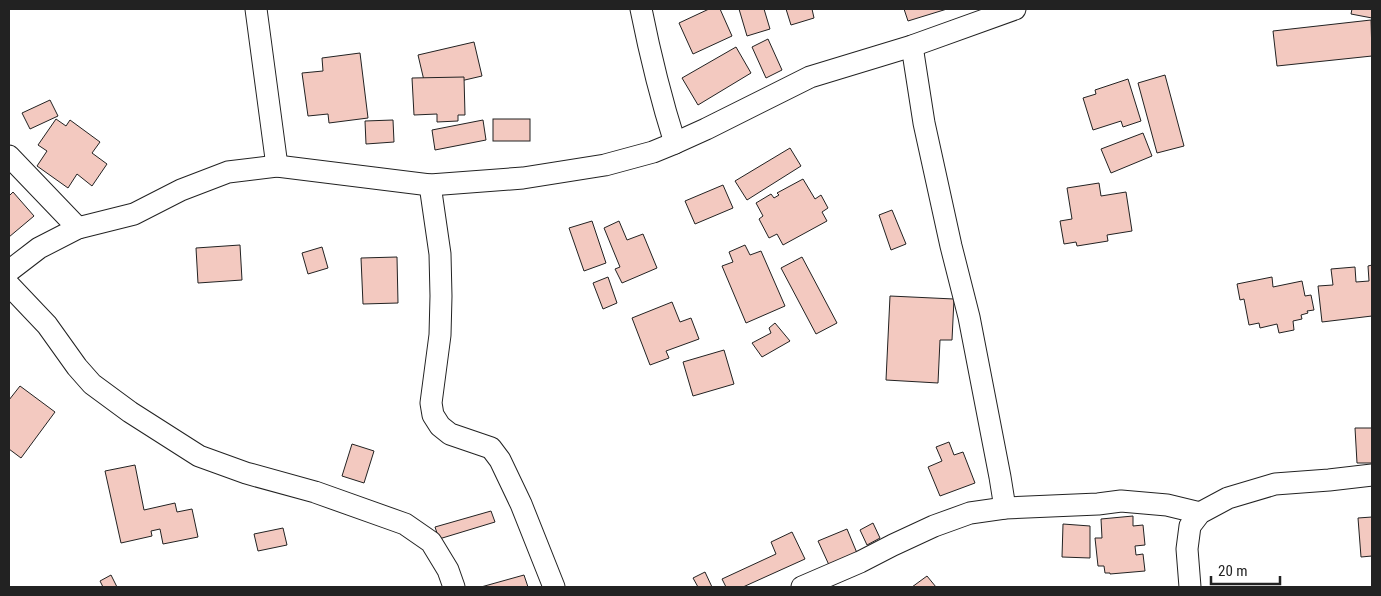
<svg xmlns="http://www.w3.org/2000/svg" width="1381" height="596" viewBox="0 0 1381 596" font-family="'Roboto Condensed',sans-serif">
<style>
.building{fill:#f3c9c0;stroke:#222}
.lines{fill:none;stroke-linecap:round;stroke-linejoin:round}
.minor-casing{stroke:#222;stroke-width:23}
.minor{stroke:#fff;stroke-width:21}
</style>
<rect width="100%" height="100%" fill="#fff"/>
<g class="building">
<polygon points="709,9 720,9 732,36 693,54 679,23"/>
<polygon points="739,9 764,9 770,29 747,36"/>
<polygon points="786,9 812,9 814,18 791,25"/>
<polygon points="904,9 947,9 908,21"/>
<polygon points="1352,9 1372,9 1372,18 1351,14"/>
<polygon points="1371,20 1372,56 1277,66 1273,31"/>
<polygon points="768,39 782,70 766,78 752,47"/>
<polygon points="474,42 482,76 426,89 418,55"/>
<polygon points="736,47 751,73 698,105 682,78"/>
<polygon points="360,53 368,118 329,123 328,114 308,116 302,73 323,71 322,58"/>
<polygon points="1165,75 1184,146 1157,153 1138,83"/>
<polygon points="464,77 465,115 458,115 458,121 437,122 437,114 414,115 412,78"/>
<polygon points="1128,79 1141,121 1123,127 1121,121 1093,130 1083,98 1096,94 1095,90"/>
<polygon points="50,100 58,116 30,129 22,113"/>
<polygon points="56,119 66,126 70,120 100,142 92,153 107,164 92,186 77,174 68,188 37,166 47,151 38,145"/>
<rect x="493" y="119" width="37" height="22"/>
<polygon points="393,120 394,142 366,144 365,121"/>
<polygon points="483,120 486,140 435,150 432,130"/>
<polygon points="1143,133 1152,156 1111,173 1101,149"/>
<polygon points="790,148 801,166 747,200 735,181"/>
<polygon points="803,179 815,199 821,195 828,208 822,212 827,221 783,245 777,234 769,238 759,219 763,216 756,203 771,194 774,198 779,195 777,193"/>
<polygon points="1099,183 1101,196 1126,192 1132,231 1107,235 1108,241 1077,246 1076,242 1064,244 1060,221 1072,219 1067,188"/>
<polygon points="723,185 733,208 695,224 685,201"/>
<polygon points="13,192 34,216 9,237 9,196"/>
<polygon points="892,210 906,244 891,250 879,215"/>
<polygon points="592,221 606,263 584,271 569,228"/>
<polygon points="619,221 627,240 643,234 657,268 622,283 615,269 620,267 604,228"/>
<polygon points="240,245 242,280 198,283 196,248"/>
<polygon points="745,245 750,255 761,251 785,306 746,323 722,266 733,262 729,252"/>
<polygon points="322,247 328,268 308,274 302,253"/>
<polygon points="397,257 398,303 363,304 361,258"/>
<polygon points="802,257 837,323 816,334 781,268"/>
<polygon points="1372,265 1372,316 1322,322 1318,286 1333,285 1331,269 1355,267 1356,282 1369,281 1368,266"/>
<polygon points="608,277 617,303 603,309 593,283"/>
<polygon points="1272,277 1273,287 1302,281 1305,296 1311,295 1314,310 1307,311 1308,313 1301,315 1302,319 1293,321 1294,330 1279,333 1277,324 1260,328 1259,323 1249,325 1244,299 1240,300 1237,284"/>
<polygon points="890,296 954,299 952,340 940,340 938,383 886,380"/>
<polygon points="672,302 680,322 691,318 699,339 666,351 669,358 650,365 632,318"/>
<polygon points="775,323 790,341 762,357 752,343 771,333 769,328"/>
<polygon points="724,350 734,384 693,396 683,362"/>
<polygon points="20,386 55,412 21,458 9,449 9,400"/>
<polygon points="1355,428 1372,428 1372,463 1357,463"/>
<polygon points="949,442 954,455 963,452 975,483 940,496 928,467 942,461 936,447"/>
<polygon points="352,444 374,451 364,483 342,476"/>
<polygon points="135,465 144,510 175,503 177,512 192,509 198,537 163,544 160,529 151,531 152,536 121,543 105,471"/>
<polygon points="491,511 495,522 439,539 435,527"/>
<polygon points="1133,516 1133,526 1143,525 1145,545 1135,546 1136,555 1143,554 1145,571 1110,574 1110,573 1105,573 1104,566 1098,566 1095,538 1102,538 1101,519"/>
<polygon points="1372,517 1372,556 1361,557 1358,518"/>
<polygon points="873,523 880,538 867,545 860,530"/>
<polygon points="1063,524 1090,526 1090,558 1062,557"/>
<polygon points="283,528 287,545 258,551 254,534"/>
<polygon points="847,529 857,553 829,565 818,541"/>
<polygon points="792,532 805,559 743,587 726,587 722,579 776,554 771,542"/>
<polygon points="705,572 712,587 698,587 693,578"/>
<polygon points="111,575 117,587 103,587 100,581"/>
<polygon points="524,575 528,587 481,587"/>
<polygon points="927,576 936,587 912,587"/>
</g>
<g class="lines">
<defs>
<g id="minor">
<polyline points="256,9 277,166"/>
<path d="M641,9C650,54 661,99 675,143"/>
<polyline points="912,46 924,123 951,246 969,317 1000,477 1005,508"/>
<polyline points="9,156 78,228"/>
<polyline points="430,185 440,254 441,296 440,335 431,403 433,415 440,426 450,434 491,448 500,460 521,504 554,587"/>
<polyline points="9,271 39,248 78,228 134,214 181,190 228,172 277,166 430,185 523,178 605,165 653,152 675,143 706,129 810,77 912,46 1015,9"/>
<polyline points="9,285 47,325 77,367 92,384 130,412 199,456 246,473 315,492 405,524 431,542 448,570 454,587"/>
<polyline points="802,587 860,562 893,545 934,526 970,513 1005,508 1098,504 1121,501 1167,505 1200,513"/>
<polyline points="1190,587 1187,549 1190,526 1200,513 1228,498 1275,484 1329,480 1372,475"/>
</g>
</defs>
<use href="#minor" class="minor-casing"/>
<use href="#minor" class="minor"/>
</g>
<rect width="1381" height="596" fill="none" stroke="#222222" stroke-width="20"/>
<path d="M1211 576v8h69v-8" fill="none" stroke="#222222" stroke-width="2.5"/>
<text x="1218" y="576" font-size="15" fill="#222222" stroke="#ffffff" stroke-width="4" paint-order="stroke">20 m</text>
</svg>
